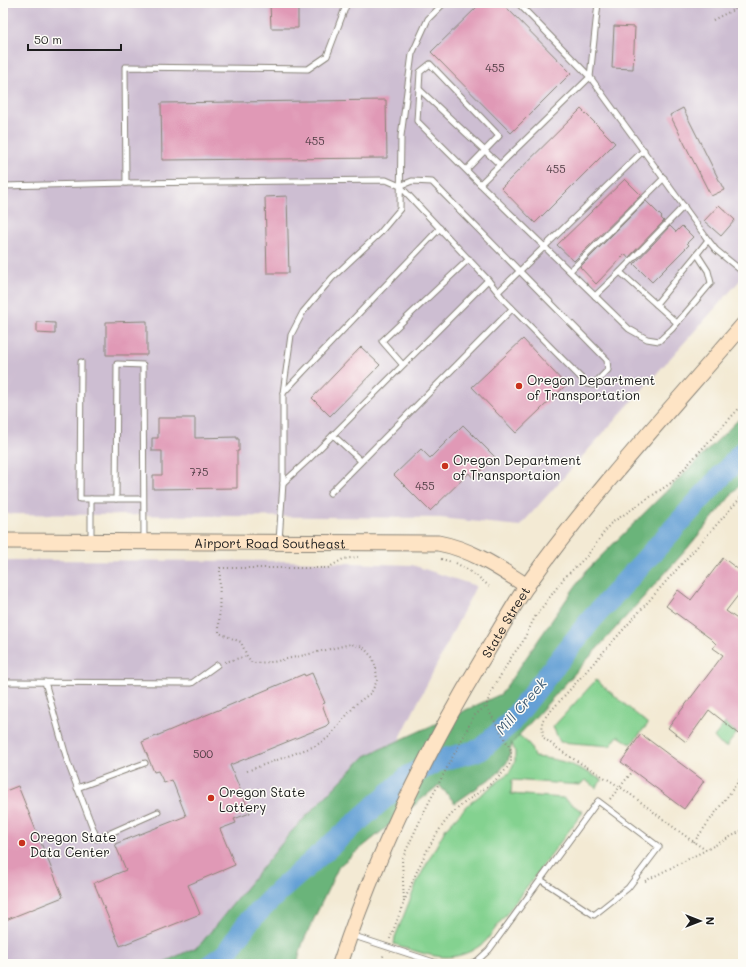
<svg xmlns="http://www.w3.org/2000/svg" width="746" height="967" viewBox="0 0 746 967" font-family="Mali,sans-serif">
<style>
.industrial{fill:#cdbed2}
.green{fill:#84d290;stroke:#507756}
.forest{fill:#6bb47a;stroke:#44684b}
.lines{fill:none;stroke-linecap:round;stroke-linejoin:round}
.river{stroke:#65a0d5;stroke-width:22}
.building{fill:#e099b6}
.service-casing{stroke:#888378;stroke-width:7}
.secondary-casing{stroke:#888378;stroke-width:17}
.path{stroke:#888378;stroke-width:2;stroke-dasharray:1 3;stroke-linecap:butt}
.service{stroke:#fff;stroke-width:5}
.secondary{stroke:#fee4c5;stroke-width:15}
.poi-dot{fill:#c8321e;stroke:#fdfcf7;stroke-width:1.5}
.labels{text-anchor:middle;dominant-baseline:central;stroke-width:3;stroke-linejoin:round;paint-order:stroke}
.number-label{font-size:11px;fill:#4d3b42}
.poi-label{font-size:13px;fill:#1c1c1c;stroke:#fdfcf7;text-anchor:start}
.street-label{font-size:13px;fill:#1c1c1c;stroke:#fdfcf7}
.water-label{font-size:14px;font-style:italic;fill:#405e78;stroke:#fdfcf7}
</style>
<rect width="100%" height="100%" fill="#fdfcf7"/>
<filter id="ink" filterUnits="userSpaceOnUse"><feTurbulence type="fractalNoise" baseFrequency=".025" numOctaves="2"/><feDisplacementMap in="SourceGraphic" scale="8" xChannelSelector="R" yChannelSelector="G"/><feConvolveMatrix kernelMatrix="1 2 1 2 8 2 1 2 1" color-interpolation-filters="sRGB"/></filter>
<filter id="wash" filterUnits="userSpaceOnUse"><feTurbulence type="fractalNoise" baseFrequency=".012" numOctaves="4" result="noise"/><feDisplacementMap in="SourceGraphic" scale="16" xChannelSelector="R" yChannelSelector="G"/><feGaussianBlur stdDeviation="0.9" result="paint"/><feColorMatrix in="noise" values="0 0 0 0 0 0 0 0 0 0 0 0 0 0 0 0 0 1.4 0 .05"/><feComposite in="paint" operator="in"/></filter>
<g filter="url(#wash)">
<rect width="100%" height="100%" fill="#f3ead4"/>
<g class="industrial">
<polygon points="3,3 743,3 743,277 520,526 440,518 3,514"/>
<polygon points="3,560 285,561 412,565 476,586 399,740 365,756 291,832 199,946 160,964 3,964"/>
</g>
<g class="green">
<polygon points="596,680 648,724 631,744 618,736 610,746 560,742 553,727"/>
<polygon points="725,723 737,733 726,747 720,744 714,737"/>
<path d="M519,735L530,745L534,757C564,759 576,766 602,780L596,788L585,780L580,785L512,780L511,794L563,798L583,812L486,941C455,967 430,956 394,944L395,937L418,880L446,828L469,804L509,773L515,761V752L512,743Z"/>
</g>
<polygon class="forest" points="743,415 743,481 686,550 512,743 508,761 497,774 455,803 439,785 339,866 303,942 297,964 160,964 199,946 291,832 365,756 501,694 586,571"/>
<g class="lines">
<polyline class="river" points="212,964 226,954 248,922 279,891 409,776 437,761 480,750 510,723 590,621 743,452"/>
</g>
<g id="blocks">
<g class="building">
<polygon points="270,3 298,3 298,28 271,28"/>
<polygon points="481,3 502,3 571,73 511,133 431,52"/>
<polygon points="614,26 635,27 633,69 612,68"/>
<polygon points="386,100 387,158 162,160 161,103"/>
<polygon points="683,108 724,190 711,196 670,115"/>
<polygon points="581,109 615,143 535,223 501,188"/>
<polygon points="625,179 641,195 574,261 557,245"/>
<polygon points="287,196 289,273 267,273 265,197"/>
<polygon points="646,201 662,217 661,218 664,221 628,258 625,254 596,284 580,267"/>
<polygon points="719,205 735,220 721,236 704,221"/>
<polygon points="670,226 676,232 682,226 693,237 687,243 689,245 652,282 634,264"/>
<polygon points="147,321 147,355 106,355 106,322"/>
<polygon points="37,322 55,323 55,334 37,333"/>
<polygon points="523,339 566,385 516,433 472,387"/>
<polygon points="361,347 380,365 330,416 312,398"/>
<polygon points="158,418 195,418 195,438 237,437 237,439 239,439 239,451 237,451 237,488 153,489 153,475 162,475 162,451 152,451 152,438 158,438"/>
<polygon points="463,425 495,457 473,478 469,473 430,511 394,475 421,449 430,458"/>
<polygon points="723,558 743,573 743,589 726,611 743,623 743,737 709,710 686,742 668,728 723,655 713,648 716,644 711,639 666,606 678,590 691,600"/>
<polygon points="312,673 325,703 322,704 329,723 326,726 230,765 250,813 234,819 236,823 220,829 235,865 188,885 200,914 120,946 94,883 126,870 115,844 186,816 172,780 164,783 158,771 154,772 142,742 304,674 305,676"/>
<polygon points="641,734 704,781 684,809 621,762"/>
<polygon points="18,786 63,897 3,921 3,792"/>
</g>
</g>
</g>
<g filter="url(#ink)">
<use href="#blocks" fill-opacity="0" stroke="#888378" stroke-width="1"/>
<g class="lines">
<defs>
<g id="service">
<polyline points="518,3 590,77 708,240 716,250 743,272"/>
<polyline points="598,3 590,77 480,184 629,329 647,339 659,341 672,329 711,283 708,271 697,254 708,240"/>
<polyline points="419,89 500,165"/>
<polyline points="466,170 499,136 430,64 420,72 417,121 480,184"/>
<polyline points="126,183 386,180 400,186 488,280 307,461 283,483"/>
<polyline points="3,186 126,183 125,67 308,69 327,56 347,3"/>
<polyline points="400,186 412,181 432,182 607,360 608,370 593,385 587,384 505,301 488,280"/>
<polyline points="570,271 664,178"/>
<polyline points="620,272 684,206"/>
<polyline points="498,292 644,150"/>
<polyline points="595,296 620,272 677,323"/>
<polyline points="656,304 697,254"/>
<polyline points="81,362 80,499 143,499"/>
<polyline points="402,364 382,341 469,259"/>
<polyline points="283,393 440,228"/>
<polyline points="333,435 361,461"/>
<polyline points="330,493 512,309"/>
<polyline points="116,499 117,364 143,365 144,541"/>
<polyline points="91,540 91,499"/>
<polyline points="279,541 283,483 283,393 291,335 303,312 332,278 379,234 400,209 401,136 412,54 428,19 444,3"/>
<polyline points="3,682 192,683 217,665"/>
<polyline points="45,682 68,763 97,839 158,812"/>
<polyline points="77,788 145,763"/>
<polyline points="351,935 440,964"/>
<polyline points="469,964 477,961 489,950 598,801 659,847 628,888 594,915 541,880"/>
</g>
<g id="secondary">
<path id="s1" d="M3,541L438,543C471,549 499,568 527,586"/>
<path id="s2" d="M340,964C375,858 423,758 480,663C496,637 511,609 528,584C593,493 670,410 743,325"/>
</g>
</defs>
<use href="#service" class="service-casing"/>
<use href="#secondary" class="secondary-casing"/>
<g class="path">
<polyline points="713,20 743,5"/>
<path d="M743,495L542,721L543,737C566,757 594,770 620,787C649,807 676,831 706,850L743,830"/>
<polyline points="441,559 452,562"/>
<polyline points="456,563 477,576 489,586"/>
<polyline points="225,662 247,656"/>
<polyline points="247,771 315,746 328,738 357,703 371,693 377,681 376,668 372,657 363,647 351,644 305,655 273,662 252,663 247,656 241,642 219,633 220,568 328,568 343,559 358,557"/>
<polyline points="610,799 633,771"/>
<polyline points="694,842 743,775"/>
<polyline points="645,881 706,850"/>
<polyline points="404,902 402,859 426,808 474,716 486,706"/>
<path d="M390,939C404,902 426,839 454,812C472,794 498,784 511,762V750L486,706L492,690L512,656L522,643L535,617L564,578L587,556L610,524L671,483L743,404"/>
<polyline points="380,964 384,954"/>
</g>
<use href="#service" class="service"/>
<use href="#secondary" class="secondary"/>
</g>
</g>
<g class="poi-dot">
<circle cx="519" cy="386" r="4"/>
<circle cx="445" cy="466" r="4"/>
<circle cx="211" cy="798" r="4"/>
<circle cx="22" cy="843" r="4"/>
</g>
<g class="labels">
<g class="number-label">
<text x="495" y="67">455</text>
<text x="315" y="140">455</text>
<text x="556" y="168">455</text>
<text x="199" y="471">775</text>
<text x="425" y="485">455</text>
<text x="203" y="753">500</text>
</g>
<g class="poi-label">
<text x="527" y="379">Oregon Department<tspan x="527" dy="15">of Transportation</tspan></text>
<text x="453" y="459">Oregon Department<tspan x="453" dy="15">of Transportaion</tspan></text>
<text x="219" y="791">Oregon State<tspan x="219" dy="15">Lottery</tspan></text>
<text x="30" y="836">Oregon State<tspan x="30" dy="15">Data Center</tspan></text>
</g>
<g class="street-label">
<text stroke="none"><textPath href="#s1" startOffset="267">Airport Road Southeast</textPath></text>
<text stroke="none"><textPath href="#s2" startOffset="381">State Street</textPath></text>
</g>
<g class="water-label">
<text transform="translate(521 706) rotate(-49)">Mill Creek</text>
</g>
</g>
<rect width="746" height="967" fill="none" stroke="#fdfcf7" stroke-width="16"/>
<g transform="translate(700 921) rotate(90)" stroke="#fdfcf7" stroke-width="3" paint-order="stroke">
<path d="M0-3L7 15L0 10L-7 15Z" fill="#1c1c1c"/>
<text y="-6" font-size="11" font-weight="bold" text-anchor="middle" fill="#1c1c1c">N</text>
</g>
<path d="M28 44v6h93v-6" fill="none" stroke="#1c1c1c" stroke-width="2"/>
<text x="34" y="44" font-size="12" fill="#1c1c1c" stroke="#fdfcf7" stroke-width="3" paint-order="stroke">50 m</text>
</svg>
